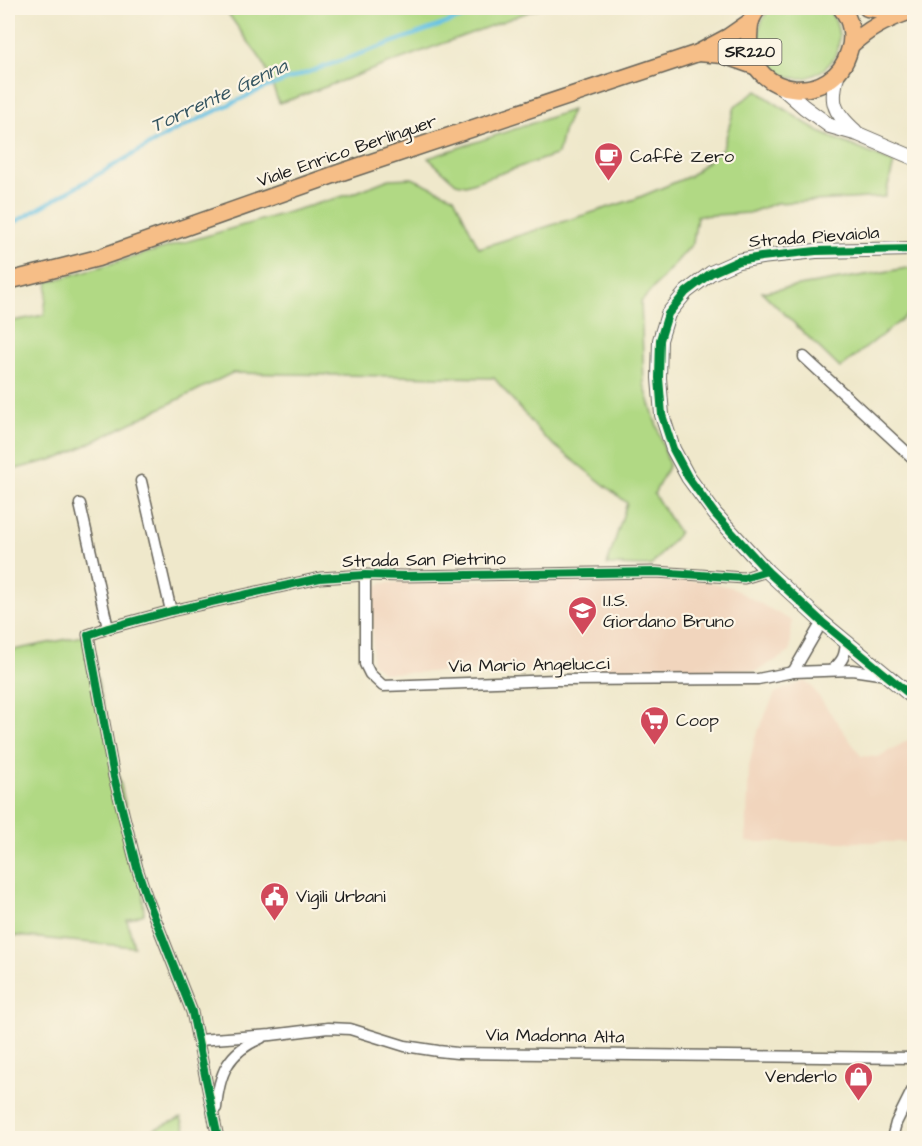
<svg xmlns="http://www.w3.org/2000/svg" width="922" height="1146" viewBox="0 0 922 1146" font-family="'Architects Daughter',sans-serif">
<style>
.built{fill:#f1d5bd}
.green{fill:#b1d984;stroke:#667a50;stroke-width:1.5}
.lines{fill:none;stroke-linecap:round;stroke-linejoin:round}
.stream{stroke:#67c3e5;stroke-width:4}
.minor-casing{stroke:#666359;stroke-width:13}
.tertiary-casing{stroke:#666359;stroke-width:16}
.primary-casing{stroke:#666359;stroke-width:19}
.minor{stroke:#fff;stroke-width:10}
.tertiary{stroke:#fff;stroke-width:14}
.primary{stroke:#f6be87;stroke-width:16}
.cycleway-casing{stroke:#fcf5e5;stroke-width:11}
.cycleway{stroke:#00873e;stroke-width:8}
.labels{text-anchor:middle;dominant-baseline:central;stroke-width:4.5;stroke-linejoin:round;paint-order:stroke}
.shield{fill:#fcf5e5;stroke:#5f5d58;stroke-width:1.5}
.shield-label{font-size:16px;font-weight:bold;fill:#1c1c1c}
.street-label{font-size:18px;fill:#1c1c1c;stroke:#fcf5e5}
.poi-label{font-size:18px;fill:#1c1c1c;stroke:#fcf5e5;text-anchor:start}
.water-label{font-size:20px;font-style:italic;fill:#365662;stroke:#fcf5e5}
</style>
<rect width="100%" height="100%" fill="#fcf5e5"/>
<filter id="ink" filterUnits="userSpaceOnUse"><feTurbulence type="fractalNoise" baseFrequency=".0167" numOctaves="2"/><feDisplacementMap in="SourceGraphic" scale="12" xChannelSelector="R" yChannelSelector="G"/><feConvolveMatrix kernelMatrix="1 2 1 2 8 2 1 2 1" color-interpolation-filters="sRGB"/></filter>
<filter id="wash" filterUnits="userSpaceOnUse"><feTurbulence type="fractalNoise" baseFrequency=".008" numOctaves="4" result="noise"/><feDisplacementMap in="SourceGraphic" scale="24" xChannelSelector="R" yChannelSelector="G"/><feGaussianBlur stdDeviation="1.35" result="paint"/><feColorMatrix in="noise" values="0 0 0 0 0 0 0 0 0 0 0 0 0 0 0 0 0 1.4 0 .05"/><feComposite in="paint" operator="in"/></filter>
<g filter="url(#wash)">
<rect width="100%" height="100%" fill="#efe8cb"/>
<g class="built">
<polygon points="443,580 705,581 730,587 792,621 790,652 757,671 473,671 384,673 372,663 373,589 381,583"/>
<polygon points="804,681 812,687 861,756 878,757 914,737 914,842 746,842 749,767 755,738 775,693"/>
</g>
<g class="green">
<polygon points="224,8 539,8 298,97 279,103 263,62"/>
<path d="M771,8H826C835,16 839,28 839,41C837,66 810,85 785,76C763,68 752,40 763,19C765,15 768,11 771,8Z"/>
<polygon points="757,91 819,132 894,163 885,197 776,203 749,213 697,216 693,243 641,302 644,384 669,465 654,494 679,533 651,566 607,565 627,503 545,438 494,378 232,373 62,457 8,471 8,322 44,315 48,282 354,193 389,179 412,178 454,197 479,248 635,199 690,176 723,148 735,106"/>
<polygon points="572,110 563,132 558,154 466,185 456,183 428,158"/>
<polygon points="914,267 914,310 840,368 762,292"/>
<polygon points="88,635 142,882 144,914 127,920 134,947 8,935 8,651"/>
<polygon points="181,1118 188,1138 133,1138"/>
</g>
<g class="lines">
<polyline class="stream" points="8,225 10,225 172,132 264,88 489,8"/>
</g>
</g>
<g filter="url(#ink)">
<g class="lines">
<defs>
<g id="minor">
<polyline points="804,357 914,459"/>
<polyline points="141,481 171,611"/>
<polyline points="80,504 108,628"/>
<polyline points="365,575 365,664 370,674 383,686 556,680 758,679 793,672"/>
<polyline points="822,622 793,672 852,670 886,675"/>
<path d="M832,670C843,661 845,656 846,642"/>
<polyline points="198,1040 271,1035 328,1028 350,1029 405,1046 438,1051 457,1053 914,1058"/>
<path d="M216,1108C219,1073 228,1052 261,1038"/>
<polyline points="218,1138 192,1012 147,898 137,868 114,777 88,635 108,628 171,611 320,578 365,575 404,576 656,572 744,578 767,571"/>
<polyline points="892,1138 896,1123 914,1087"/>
</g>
<g id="tertiary">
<path d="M838,72C830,102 832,110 855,131"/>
<polyline points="779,85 804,107 830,126 858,134 914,158"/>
<polyline points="914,249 816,251 761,257 738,261 711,273 686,292 668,314 660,340 659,378 662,415 673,449 688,477 715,514 767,571 822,622 914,698"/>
</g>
<g id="primary">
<path d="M758,8C756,11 753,16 751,20C749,27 749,35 749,43C753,99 834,106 849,51C854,37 851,19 841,8"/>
<polyline points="867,8 905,13"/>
<path d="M851,45C870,28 882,22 905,13"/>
<polyline points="698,53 723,55 757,67"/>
<polyline points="8,281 98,258 339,173 698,53 728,37 751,21"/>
</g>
</defs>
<use href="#minor" class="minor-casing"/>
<use href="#tertiary" class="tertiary-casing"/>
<use href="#primary" class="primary-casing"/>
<use href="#minor" class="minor"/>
<use href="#tertiary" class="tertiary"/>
<use href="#primary" class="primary"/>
<defs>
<g id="cycleway">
<polyline points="914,249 816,251 761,257 738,261 711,273 686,292 668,314 660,340 659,378 662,415 673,449 688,477 715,514 767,571 822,622 914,698"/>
<polyline points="218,1138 192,1012 147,898 137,868 114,777 88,635 108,628 171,611 320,578 365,575 404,576 656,572 744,578 767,571"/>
</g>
</defs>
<use href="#cycleway" class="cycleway-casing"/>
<use href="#cycleway" class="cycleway"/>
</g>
</g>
<defs>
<symbol id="cafe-pin" viewBox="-11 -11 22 30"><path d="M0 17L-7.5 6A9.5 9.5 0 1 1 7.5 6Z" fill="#d1495b" stroke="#fcf5e5"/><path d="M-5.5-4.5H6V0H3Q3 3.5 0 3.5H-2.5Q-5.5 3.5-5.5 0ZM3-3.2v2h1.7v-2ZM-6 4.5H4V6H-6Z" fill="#fff"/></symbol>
<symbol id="school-pin" viewBox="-11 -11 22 30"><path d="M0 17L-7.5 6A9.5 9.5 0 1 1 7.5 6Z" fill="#d1495b" stroke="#fcf5e5"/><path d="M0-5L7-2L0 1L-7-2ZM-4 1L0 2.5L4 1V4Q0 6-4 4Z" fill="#fff"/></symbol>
<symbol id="supermarket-pin" viewBox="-11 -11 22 30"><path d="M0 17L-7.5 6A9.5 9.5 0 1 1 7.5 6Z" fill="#d1495b" stroke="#fcf5e5"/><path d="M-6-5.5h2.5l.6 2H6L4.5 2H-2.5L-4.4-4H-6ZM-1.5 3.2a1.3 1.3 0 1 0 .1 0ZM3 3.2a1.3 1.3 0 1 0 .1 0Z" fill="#fff"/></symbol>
<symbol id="civic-pin" viewBox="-11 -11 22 30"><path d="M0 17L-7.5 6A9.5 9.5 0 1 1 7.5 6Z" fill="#d1495b" stroke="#fcf5e5"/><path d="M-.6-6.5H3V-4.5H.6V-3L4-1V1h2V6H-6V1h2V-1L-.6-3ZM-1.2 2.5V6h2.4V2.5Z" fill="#fff"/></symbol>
<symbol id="shop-pin" viewBox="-11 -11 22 30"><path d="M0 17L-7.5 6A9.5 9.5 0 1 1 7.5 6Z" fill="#d1495b" stroke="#fcf5e5"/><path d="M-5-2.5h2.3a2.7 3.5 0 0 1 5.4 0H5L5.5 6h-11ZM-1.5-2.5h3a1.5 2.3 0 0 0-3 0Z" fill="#fff"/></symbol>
</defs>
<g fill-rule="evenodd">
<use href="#cafe-pin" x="592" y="140" width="33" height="45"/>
<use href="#school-pin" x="566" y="594" width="33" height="45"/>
<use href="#supermarket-pin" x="638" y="704" width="33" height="45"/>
<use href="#civic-pin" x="258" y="880" width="33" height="45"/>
<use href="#shop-pin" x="842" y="1060" width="33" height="45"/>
</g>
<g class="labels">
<rect class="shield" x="718.5" y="39" width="63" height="26" rx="4.5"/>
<g class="shield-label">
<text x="750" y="52">SR220</text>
</g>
<g class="street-label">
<text transform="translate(347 151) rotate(-19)">Viale Enrico Berlinguer</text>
<text transform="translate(814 237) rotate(-4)">Strada Pievaiola</text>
<text transform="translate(424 560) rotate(-1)">Strada San Pietrino</text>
<text transform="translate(529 665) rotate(-1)">Via Mario Angelucci</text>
<text transform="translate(555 1036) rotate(1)">Via Madonna Alta</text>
</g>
<g class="poi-label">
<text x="630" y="156">Caffè Zero</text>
<text x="603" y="600">I.I.S.<tspan x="603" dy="21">Giordano Bruno</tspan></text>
<text x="676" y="720">Coop</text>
<text x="296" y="896">Vigili Urbani</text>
<text x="837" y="1076" text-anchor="end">Venderlo</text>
</g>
<g class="water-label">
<text transform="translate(219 96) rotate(-25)">Torrente Genna</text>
</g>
</g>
<rect width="922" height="1146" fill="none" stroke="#fcf5e5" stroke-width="30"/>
</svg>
